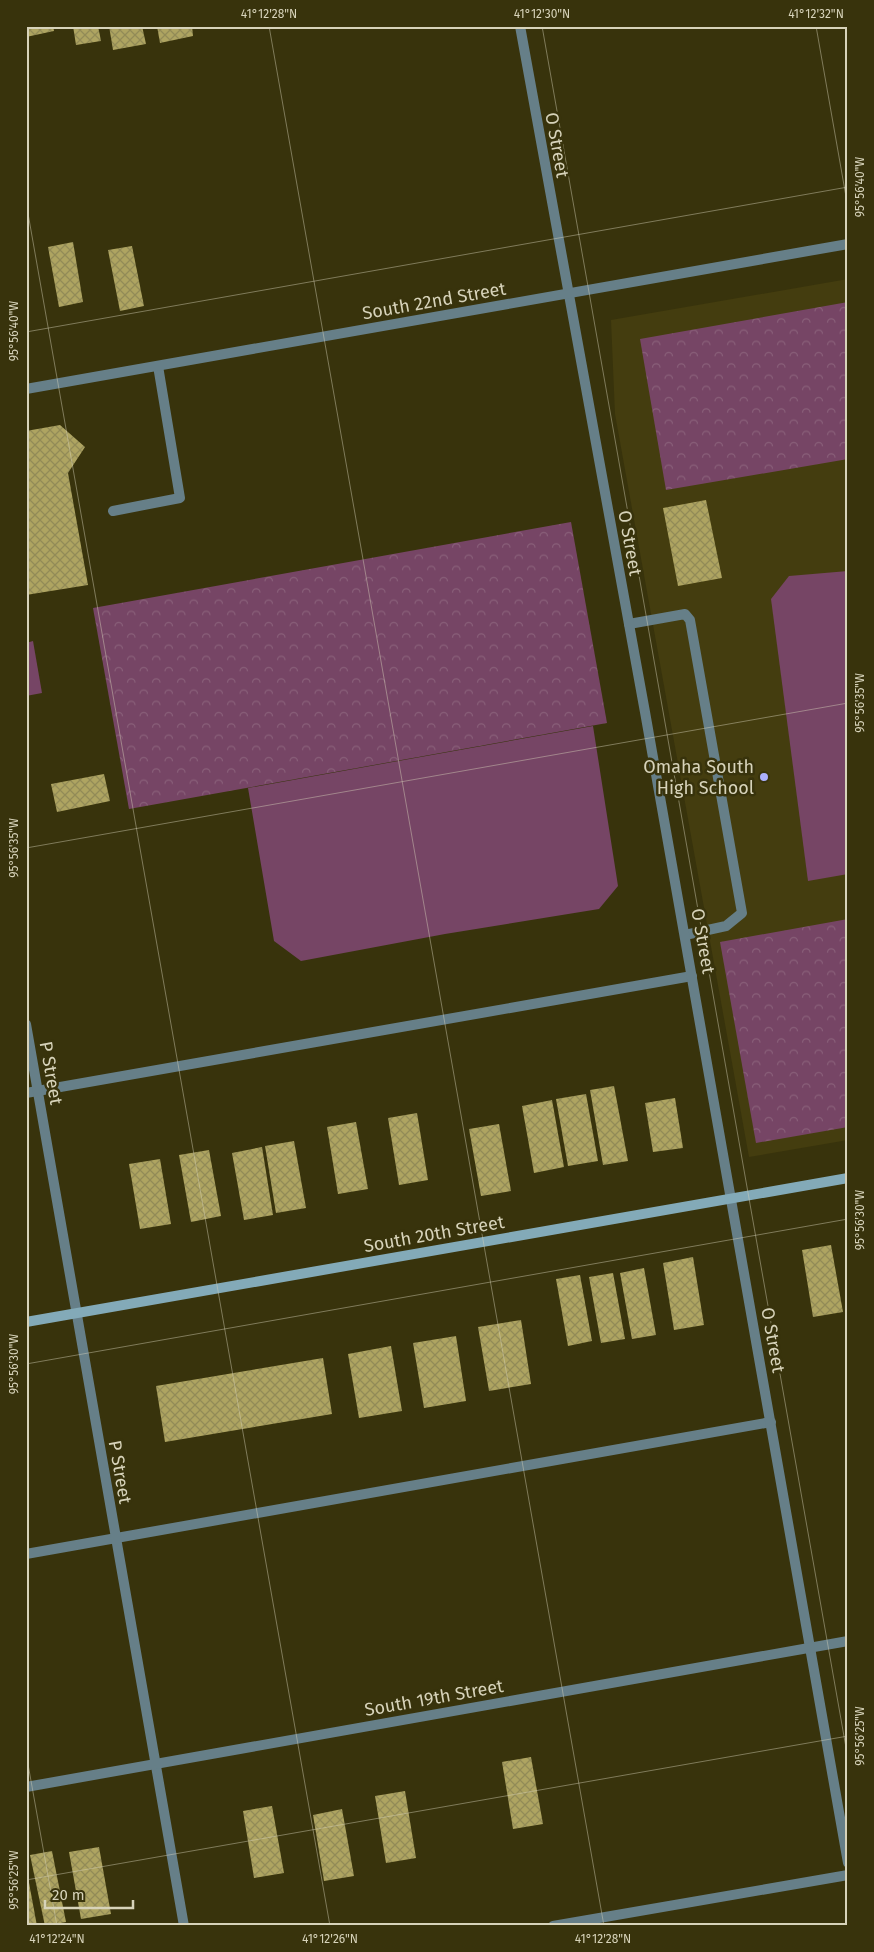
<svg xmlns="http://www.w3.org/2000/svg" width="874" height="1952" viewBox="0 0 874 1952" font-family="'Fira Sans',sans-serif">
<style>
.built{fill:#443d0f}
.green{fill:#764565}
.park{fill:url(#park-crowns)}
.building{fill:url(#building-cross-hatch)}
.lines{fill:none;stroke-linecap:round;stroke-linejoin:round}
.lane{stroke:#667f88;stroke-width:10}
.street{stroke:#667f88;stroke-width:10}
.secondary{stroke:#83aab8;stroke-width:10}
.ticks{fill:none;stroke:#d7d3ba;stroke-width:1;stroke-opacity:0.45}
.poi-dot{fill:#abaffb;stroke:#38330c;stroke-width:2}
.labels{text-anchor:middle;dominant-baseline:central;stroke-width:5;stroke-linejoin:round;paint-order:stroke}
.street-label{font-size:18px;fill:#d7d3ba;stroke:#38330c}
.poi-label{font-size:18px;fill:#d7d3ba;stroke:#38330c;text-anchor:end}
.neatline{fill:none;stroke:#d7d3ba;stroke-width:2}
.ticks-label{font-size:12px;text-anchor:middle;fill:#d7d3ba}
</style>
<defs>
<pattern id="park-crowns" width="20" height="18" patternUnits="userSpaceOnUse" patternTransform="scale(1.25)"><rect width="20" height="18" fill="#764565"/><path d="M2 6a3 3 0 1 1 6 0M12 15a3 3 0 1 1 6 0" fill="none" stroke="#895f79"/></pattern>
<pattern id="building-cross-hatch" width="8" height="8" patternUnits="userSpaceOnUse" patternTransform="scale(1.25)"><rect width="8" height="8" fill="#aea461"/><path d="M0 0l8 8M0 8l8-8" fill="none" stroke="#928b57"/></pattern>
</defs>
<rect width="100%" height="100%" fill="#38330c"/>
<polygon class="built" points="848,279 848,1140 749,1157 615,414 611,320"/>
<g class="green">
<polygon points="848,571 848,874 808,881 771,599 789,576"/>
<polygon points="33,641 42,693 26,696 26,643"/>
<polygon points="593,726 618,886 599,909 445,934 301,961 274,941 248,788"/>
</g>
<g class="park">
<polygon points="848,302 848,459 666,490 640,339"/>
<polygon points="571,522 607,723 129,809 93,608"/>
<polygon points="848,919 848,1127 756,1143 720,942"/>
</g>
<g class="building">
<polygon points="26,26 53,26 54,31 26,37"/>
<polygon points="73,26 98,26 101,41 76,45"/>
<polygon points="109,26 142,26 146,44 113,50"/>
<polygon points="157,26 192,26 193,36 160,43"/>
<polygon points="73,242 83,302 59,307 48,247"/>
<polygon points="132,246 144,306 120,311 108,250"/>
<polygon points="60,425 85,447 68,473 88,585 26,595 26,431"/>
<polygon points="706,500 722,578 678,586 663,508"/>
<polygon points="104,774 110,801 57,812 51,784"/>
<polygon points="614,1086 628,1161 603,1165 590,1090"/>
<polygon points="586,1094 598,1161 568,1166 556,1099"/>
<polygon points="675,1098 683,1148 653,1152 645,1103"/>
<polygon points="552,1100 564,1167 534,1173 522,1106"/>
<polygon points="417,1113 428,1180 399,1185 388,1118"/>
<polygon points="356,1122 368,1189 338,1194 327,1127"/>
<polygon points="499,1124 511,1191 481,1196 469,1129"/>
<polygon points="294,1141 306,1208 276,1213 265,1146"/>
<polygon points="262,1147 273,1215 244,1220 232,1153"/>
<polygon points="209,1150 221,1216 191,1222 179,1155"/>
<polygon points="160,1159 171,1224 140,1229 129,1164"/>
<polygon points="831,1245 843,1312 813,1317 802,1250"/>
<polygon points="693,1257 704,1325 674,1330 663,1263"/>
<polygon points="644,1268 656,1335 632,1339 620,1273"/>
<polygon points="613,1273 625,1339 601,1343 589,1277"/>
<polygon points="580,1275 592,1341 568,1346 556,1279"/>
<polygon points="521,1320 531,1384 489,1391 478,1327"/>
<polygon points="456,1336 466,1401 424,1408 413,1343"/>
<polygon points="391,1346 402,1411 359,1418 348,1354"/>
<polygon points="323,1358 332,1414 165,1442 156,1386"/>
<polygon points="531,1757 543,1824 513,1829 502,1762"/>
<polygon points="405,1791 416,1858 386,1863 375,1796"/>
<polygon points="272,1806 284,1873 254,1878 243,1811"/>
<polygon points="342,1809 354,1876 324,1881 313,1815"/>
<polygon points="99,1847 111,1914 81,1919 69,1852"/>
<polygon points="52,1851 66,1922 45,1926 30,1855"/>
<polygon points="26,1872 27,1872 37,1926 26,1926"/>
</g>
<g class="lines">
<g class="lane">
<polyline points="113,511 180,498 158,366"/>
<polyline points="629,624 685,614 690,620 742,913 726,926 685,935"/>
<polyline points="26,1093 692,976"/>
<polyline points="26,1554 771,1422"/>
<polyline points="553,1926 848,1875"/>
</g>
<g class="street">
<polyline points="520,26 645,712 848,1863"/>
<polyline points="26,389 848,244"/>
<polyline points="26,1024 184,1926"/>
<polyline points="26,1787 848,1641"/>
</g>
<polyline class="secondary" points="26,1322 848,1178"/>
</g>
<path class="ticks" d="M269,26L604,1926M542,26L848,1759M816,26L848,208M26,202L330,1926M26,332L848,187M26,848L848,703M26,1364L848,1219M26,1753L57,1926M26,1880L848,1736"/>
<circle class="poi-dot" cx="764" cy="777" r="5"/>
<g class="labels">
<g class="street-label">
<text transform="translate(557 145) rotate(80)">O Street</text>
<text transform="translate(434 301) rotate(-10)">South 22nd Street</text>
<text transform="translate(630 543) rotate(80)">O Street</text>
<text transform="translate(703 941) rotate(80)">O Street</text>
<text transform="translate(51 1073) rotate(80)">P Street</text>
<text transform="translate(434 1234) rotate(-10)">South 20th Street</text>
<text transform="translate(773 1340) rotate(80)">O Street</text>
<text transform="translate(120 1472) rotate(80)">P Street</text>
<text transform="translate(434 1698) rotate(-10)">South 19th Street</text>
</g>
<g class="poi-label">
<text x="754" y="767">Omaha South<tspan x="754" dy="21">High School</tspan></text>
</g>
</g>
<rect width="874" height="1952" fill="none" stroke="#38330c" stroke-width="55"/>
<path d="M45 1900v8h88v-8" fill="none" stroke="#d7d3ba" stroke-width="2.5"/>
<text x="52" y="1900" font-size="15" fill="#d7d3ba" stroke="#38330c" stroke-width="4" paint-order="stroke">20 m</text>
<rect x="28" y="28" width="818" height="1896" class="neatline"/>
<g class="ticks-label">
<text x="269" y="18">41°12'28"N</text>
<text x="542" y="18">41°12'30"N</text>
<text x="816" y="18">41°12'32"N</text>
<text transform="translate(860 187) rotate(-90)" y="4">95°56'40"W</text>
<text transform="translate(14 331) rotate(-90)" y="4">95°56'40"W</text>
<text transform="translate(860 703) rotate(-90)" y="4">95°56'35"W</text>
<text transform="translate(14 848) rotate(-90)" y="4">95°56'35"W</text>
<text transform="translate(860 1220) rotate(-90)" y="4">95°56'30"W</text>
<text transform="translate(14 1364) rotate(-90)" y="4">95°56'30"W</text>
<text transform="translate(860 1736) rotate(-90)" y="4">95°56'25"W</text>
<text transform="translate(14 1880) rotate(-90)" y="4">95°56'25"W</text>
<text x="57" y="1943">41°12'24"N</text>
<text x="330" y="1943">41°12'26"N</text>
<text x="603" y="1943">41°12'28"N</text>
</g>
</svg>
